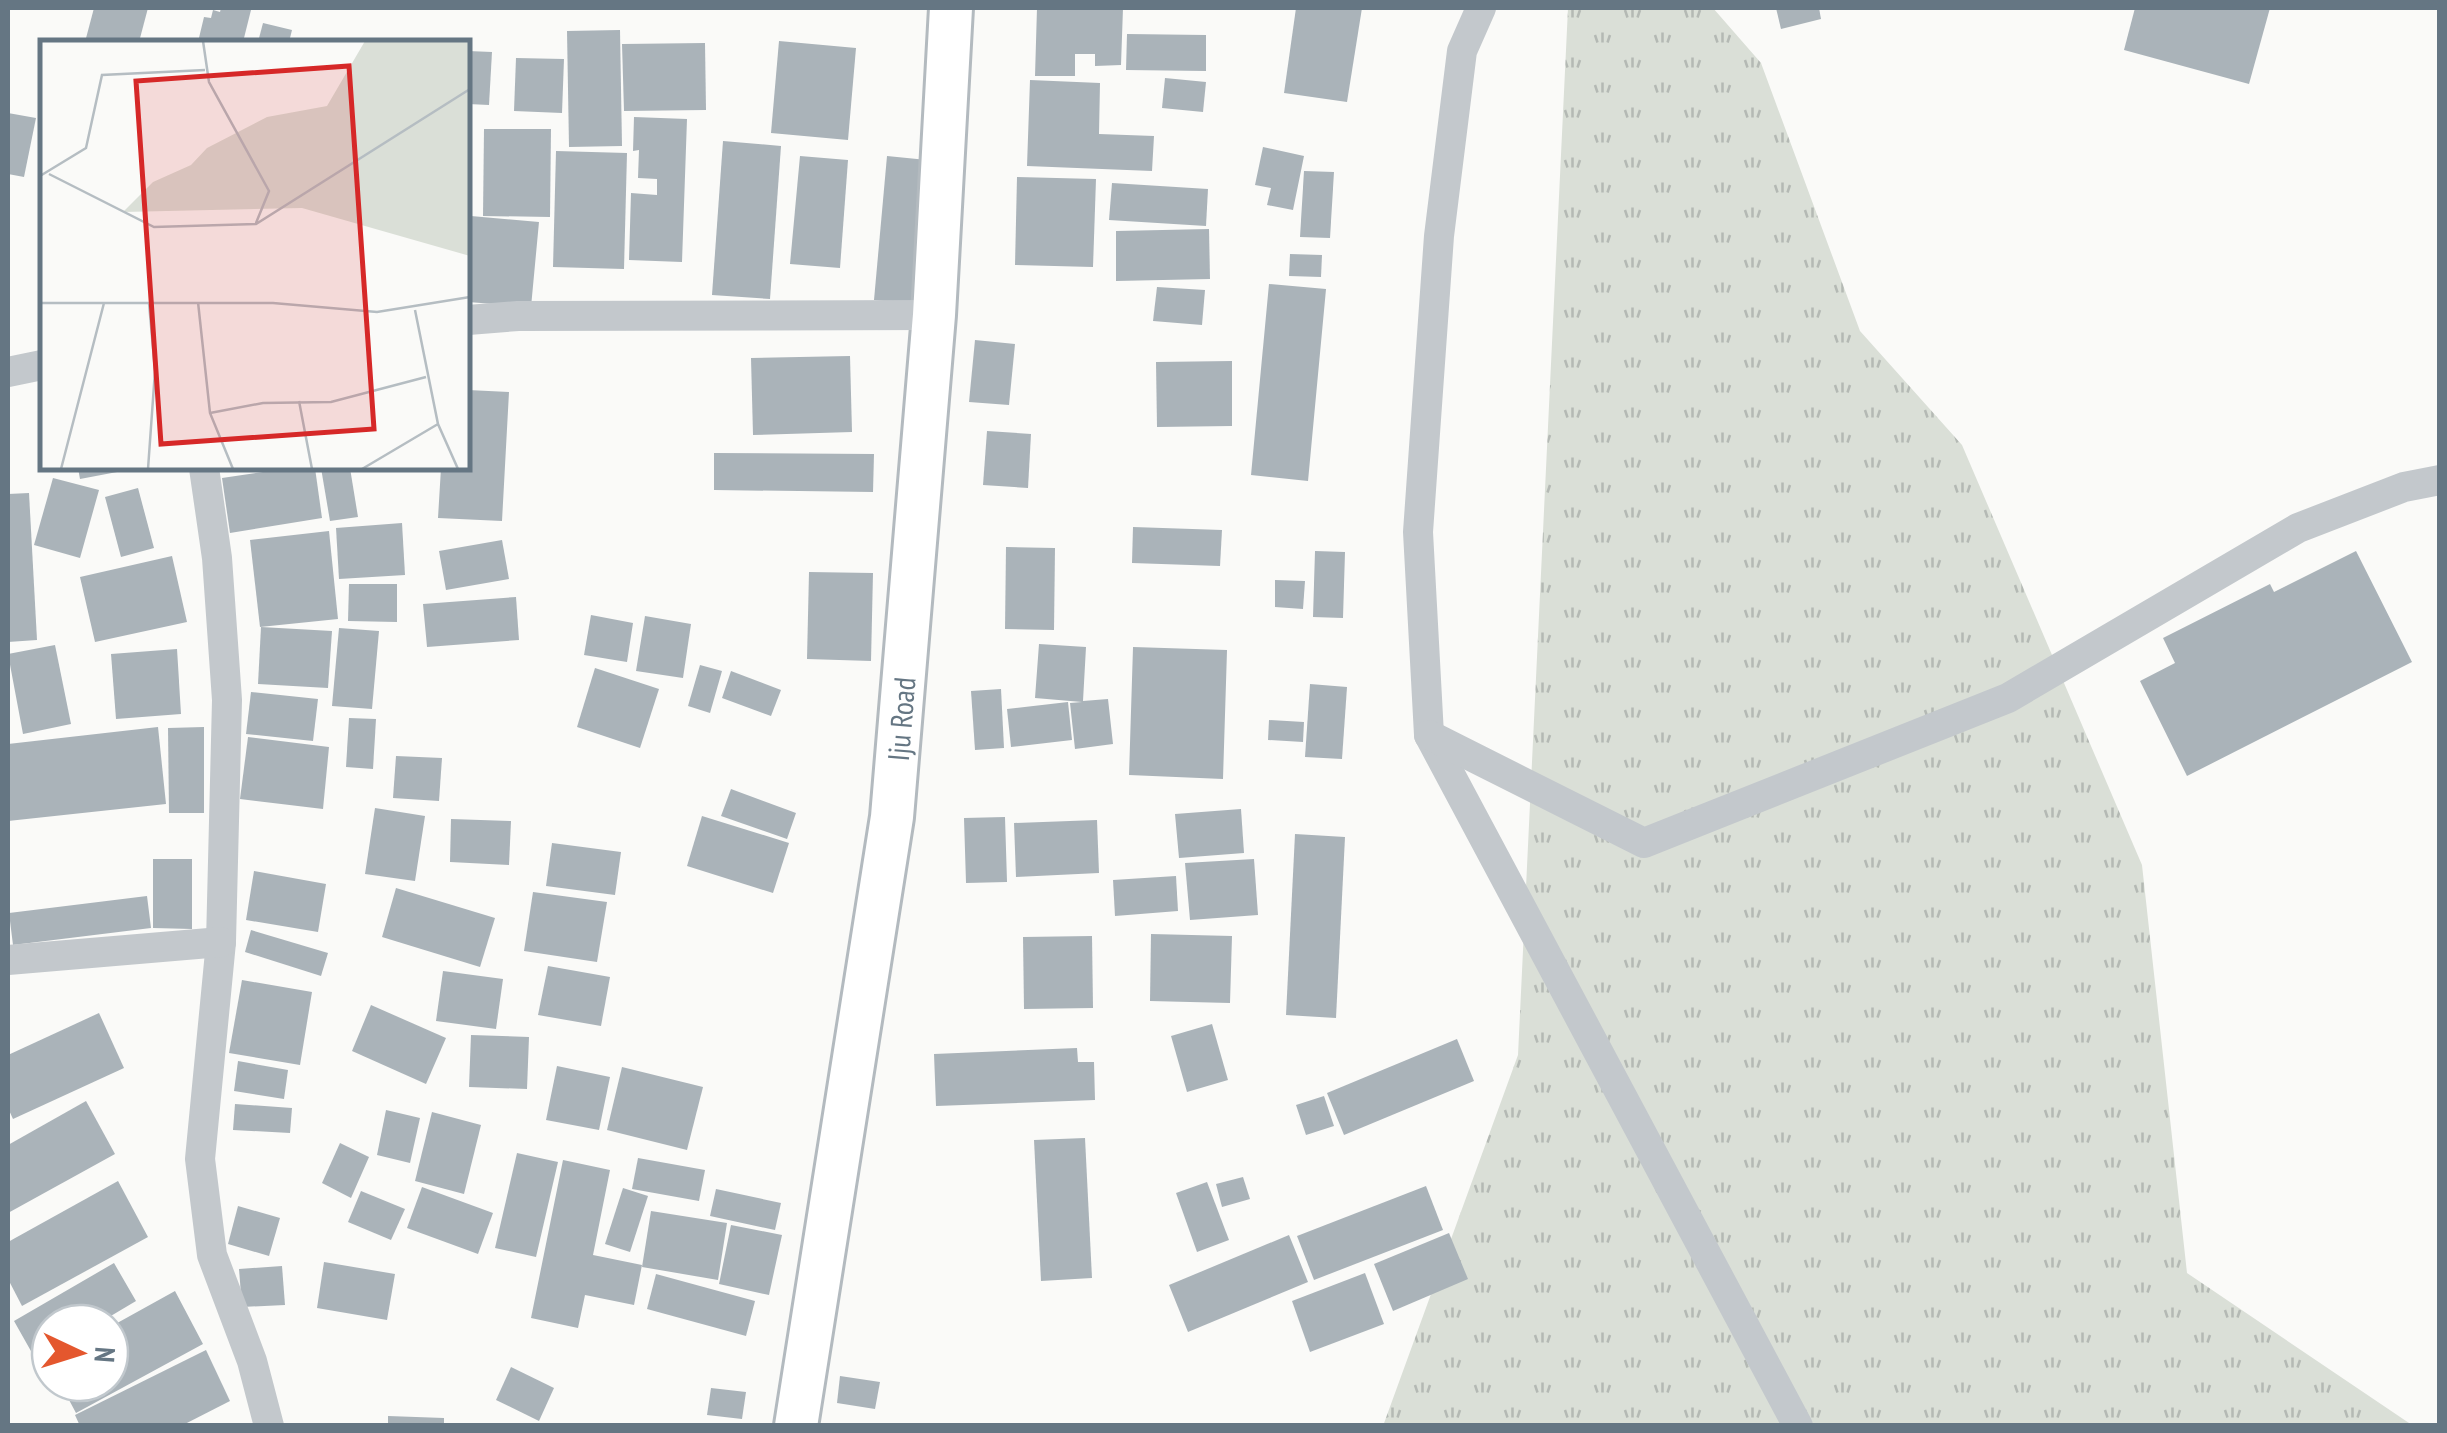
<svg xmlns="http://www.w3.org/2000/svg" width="2447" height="1433" viewBox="0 0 2447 1433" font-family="'PT Sans Narrow',sans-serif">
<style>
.grass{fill:url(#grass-tufts)}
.building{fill:#aab3b9}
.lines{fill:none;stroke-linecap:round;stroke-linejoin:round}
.secondary-casing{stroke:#b3babf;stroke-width:48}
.street{stroke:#c3c8cc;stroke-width:30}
.secondary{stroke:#fff;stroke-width:42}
.labels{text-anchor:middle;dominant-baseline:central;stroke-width:10;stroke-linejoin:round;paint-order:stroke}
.street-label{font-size:30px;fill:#657683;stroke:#fff}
.inset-road{fill:none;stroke:#b5bdc2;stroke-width:2.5}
.view{fill:#d62828;fill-opacity:0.15;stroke:#d62828;stroke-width:5}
.inset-edge{fill:none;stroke:#657683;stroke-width:5}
</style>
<defs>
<pattern id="grass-tufts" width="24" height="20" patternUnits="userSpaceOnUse" patternTransform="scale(2.5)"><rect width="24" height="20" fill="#dadfd7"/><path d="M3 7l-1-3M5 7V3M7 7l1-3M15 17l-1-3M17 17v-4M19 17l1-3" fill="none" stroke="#b4b9b4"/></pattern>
</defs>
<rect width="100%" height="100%" fill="#fafaf8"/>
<polygon class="grass" points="1568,8 1713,8 1761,63 1860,331 1962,445 2142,865 2187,1273 2412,1425 1383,1426 1518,1055"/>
<g class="building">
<polygon points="94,8 148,8 139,42 85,42"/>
<polygon points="221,8 251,10 243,42 198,42 204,17 211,18 213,10 220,12"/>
<polygon points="1037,8 1123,8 1121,65 1095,66 1095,54 1075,54 1075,76 1035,76"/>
<polygon points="1296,8 1362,8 1347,102 1284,93"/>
<polygon points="1776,8 1819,8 1821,19 1781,29"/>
<polygon points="2135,8 2270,8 2249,84 2124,50"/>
<polygon points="263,23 292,30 289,42 258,42"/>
<polygon points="620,30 622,146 569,147 567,31"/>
<polygon points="1127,34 1206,35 1206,71 1126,70"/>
<polygon points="779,41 856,48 848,140 771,133"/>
<polygon points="705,43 706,110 624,111 622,44"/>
<polygon points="468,51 492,52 489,105 468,104"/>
<polygon points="516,58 564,59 562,113 514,111"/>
<polygon points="1165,78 1206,82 1203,112 1162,108"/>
<polygon points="1030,80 1100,83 1099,134 1154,136 1152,171 1027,166"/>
<polygon points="8,113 36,118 24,177 8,174"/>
<polygon points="634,117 687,119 682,262 629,260 631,193 657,195 657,179 638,178 639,150 633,151"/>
<polygon points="484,129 551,129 550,217 483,216"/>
<polygon points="723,141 781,146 770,299 712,295"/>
<polygon points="1263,147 1304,156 1293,210 1267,205 1271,188 1255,185"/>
<polygon points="556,151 627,153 624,269 553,267"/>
<polygon points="800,156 848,160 840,268 790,264"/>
<polygon points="887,156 927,160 914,304 874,300"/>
<polygon points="1304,171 1334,172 1330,238 1300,237"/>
<polygon points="1017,177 1096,179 1093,267 1015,265"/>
<polygon points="1112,183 1208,189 1206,226 1109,220"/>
<polygon points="471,216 539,222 531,307 468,302"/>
<polygon points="1209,229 1210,279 1116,281 1116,231"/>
<polygon points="1290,254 1322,255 1321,277 1289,276"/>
<polygon points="1269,284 1326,289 1308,481 1251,475"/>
<polygon points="1157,287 1205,290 1202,325 1153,321"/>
<polygon points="975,340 1015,344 1009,405 969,402"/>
<polygon points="850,356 852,432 753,435 751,358"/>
<polygon points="1232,361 1232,426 1157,427 1156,362"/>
<polygon points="468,390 509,392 502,521 438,518 441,468 468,468"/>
<polygon points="987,431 1031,434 1028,488 983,485"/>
<polygon points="714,453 874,454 873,492 714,490"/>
<polygon points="78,468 133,468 133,469 80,479"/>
<polygon points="291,468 315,468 322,518 230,533 222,478"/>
<polygon points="321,468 350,468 358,517 330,521"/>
<polygon points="53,478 99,490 80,558 34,545"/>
<polygon points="138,488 154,548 121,557 105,497"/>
<polygon points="29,493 37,640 8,642 8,494"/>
<polygon points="402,523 405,575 339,579 336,528"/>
<polygon points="1133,527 1222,530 1220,566 1132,563"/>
<polygon points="329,531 338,619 260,627 250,540"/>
<polygon points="502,540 509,579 446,590 439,551"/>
<polygon points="1006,547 1055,548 1054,630 1005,629"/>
<polygon points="1315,551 1345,552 1343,618 1313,617"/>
<polygon points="2356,551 2412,662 2187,776 2140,681 2175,663 2163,638 2270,584 2274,592"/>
<polygon points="172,556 187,622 95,642 80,577"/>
<polygon points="809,572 873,573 871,661 807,659"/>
<polygon points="1275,580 1305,581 1303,609 1275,607"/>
<polygon points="349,584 397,584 397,622 348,621"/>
<polygon points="516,597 519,640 427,647 423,604"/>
<polygon points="591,615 633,623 627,662 584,655"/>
<polygon points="645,616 691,624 683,678 636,671"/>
<polygon points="261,627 332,631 328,688 258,684"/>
<polygon points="339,628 379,631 372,709 332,706"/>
<polygon points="1039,644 1086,647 1083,701 1108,699 1113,744 1075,749 1070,703 1082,702 1035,698"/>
<polygon points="55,645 71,724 23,734 8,654"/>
<polygon points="1133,647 1227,650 1223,779 1129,775"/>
<polygon points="177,649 181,714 116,719 111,654"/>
<polygon points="700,665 722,671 710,713 688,706"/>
<polygon points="595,668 659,689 640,748 577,727"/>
<polygon points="731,671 781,690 771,716 722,698"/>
<polygon points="1310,684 1347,687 1342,759 1305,757"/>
<polygon points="1001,689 1004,748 975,750 971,691"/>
<polygon points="251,692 318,699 313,741 246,734"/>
<polygon points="1068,702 1072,740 1011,747 1007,709"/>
<polygon points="349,718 376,719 373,769 346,767"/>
<polygon points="1269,720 1304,722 1303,742 1268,740"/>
<polygon points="158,727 166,804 8,821 8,744"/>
<polygon points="204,727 204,813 169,813 168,728"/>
<polygon points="248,737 329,747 323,809 240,799"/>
<polygon points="396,756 442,758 439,801 393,798"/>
<polygon points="731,789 796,813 787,839 721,816"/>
<polygon points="375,808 425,816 415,881 365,874"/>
<polygon points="1241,809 1244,853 1179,858 1175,814"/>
<polygon points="702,816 789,843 773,893 687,866"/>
<polygon points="1005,817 1007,882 966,883 964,818"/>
<polygon points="451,819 511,821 509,865 450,862"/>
<polygon points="1097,820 1099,873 1016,877 1014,823"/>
<polygon points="1295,834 1345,837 1336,1018 1286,1015"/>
<polygon points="552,843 621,852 615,895 546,886"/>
<polygon points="153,859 192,859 192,929 153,928"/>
<polygon points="1254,859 1258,915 1190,920 1185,863"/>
<polygon points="254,871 326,884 318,932 246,920"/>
<polygon points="1176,876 1178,911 1115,916 1113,880"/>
<polygon points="396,888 495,918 480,967 382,937"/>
<polygon points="533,892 607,902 597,962 524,951"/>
<polygon points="147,896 151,928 13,945 9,913"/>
<polygon points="251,930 328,953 321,976 245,952"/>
<polygon points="1151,934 1232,936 1230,1003 1150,1001"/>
<polygon points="1092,936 1093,1008 1024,1009 1023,937"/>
<polygon points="548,966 610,977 601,1026 538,1015"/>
<polygon points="443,971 503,979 496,1029 436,1021"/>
<polygon points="242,980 312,992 300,1065 229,1053"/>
<polygon points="371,1005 446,1038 426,1084 352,1051"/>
<polygon points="99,1013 124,1068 13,1119 8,1108 8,1055"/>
<polygon points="1212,1024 1228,1080 1187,1092 1171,1036"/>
<polygon points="471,1035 529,1037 527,1089 469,1087"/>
<polygon points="1457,1039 1474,1081 1344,1135 1327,1093"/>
<polygon points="1077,1048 1078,1062 1094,1062 1095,1100 936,1106 934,1054"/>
<polygon points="238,1061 288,1070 284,1099 234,1091"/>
<polygon points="557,1066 610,1077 599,1130 546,1120"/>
<polygon points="622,1067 703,1087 687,1150 607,1130"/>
<polygon points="1324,1096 1334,1126 1306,1135 1296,1105"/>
<polygon points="86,1101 115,1154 8,1213 8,1145"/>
<polygon points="235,1104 292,1108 290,1133 233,1130"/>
<polygon points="386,1110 420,1118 410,1163 377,1155"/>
<polygon points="432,1112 481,1125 464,1194 415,1181"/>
<polygon points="1085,1138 1092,1278 1041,1281 1034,1140"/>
<polygon points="340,1143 369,1157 351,1198 322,1183"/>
<polygon points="517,1153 558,1162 536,1257 495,1248"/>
<polygon points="638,1158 705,1170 699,1201 632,1189"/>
<polygon points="563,1160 610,1170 593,1255 642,1265 634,1305 585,1295 578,1328 531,1318"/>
<polygon points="1243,1177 1250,1199 1222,1207 1216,1184"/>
<polygon points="118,1181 148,1237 22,1306 8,1279 8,1242"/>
<polygon points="1207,1182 1229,1240 1197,1252 1176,1193"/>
<polygon points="1426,1186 1443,1230 1314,1280 1297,1236"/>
<polygon points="422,1187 493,1213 478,1254 407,1228"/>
<polygon points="623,1188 648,1196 630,1252 605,1244"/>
<polygon points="716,1189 781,1203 775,1230 710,1216"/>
<polygon points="361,1191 405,1209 391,1240 348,1222"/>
<polygon points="238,1206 280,1218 269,1256 228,1244"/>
<polygon points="651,1211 727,1223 718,1280 642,1267"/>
<polygon points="731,1225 782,1235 769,1295 719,1284"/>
<polygon points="1449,1233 1468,1279 1393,1311 1374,1264"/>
<polygon points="1289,1235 1308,1282 1188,1332 1169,1285"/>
<polygon points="324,1262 395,1274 387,1320 317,1308"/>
<polygon points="114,1263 136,1301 99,1323 50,1323 50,1351 36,1360 14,1321"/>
<polygon points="282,1266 285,1305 242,1307 239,1269"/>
<polygon points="1365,1273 1384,1324 1310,1352 1292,1301"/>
<polygon points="656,1274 755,1301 746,1336 647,1309"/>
<polygon points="175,1291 203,1344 76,1413 60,1383 110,1383 110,1327"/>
<polygon points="206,1350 230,1401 181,1426 80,1426 75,1415"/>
<polygon points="511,1367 554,1388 539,1421 496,1400"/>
<polygon points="840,1376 880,1382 875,1409 837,1403"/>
<polygon points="711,1388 746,1392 742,1419 707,1415"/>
<polygon points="388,1416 444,1418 444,1426 388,1426"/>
</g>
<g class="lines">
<defs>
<g id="secondary">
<path id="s1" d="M796,1426L892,817L934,315L951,8"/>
</g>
</defs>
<use href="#secondary" class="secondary-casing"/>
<g class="street">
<polyline points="1481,8 1462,51 1439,236 1418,532 1429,735 1798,1426"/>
<polyline points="468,320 518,316 934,315"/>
<polyline points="8,372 42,365"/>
<polyline points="204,468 217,558 227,700 221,942 200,1159 212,1255 252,1361 269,1426"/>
<polyline points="1429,735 1644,843 2008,698 2298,528 2404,487 2440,480"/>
<polyline points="8,960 221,942"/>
</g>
<use href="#secondary" class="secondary"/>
</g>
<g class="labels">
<g class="street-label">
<text stroke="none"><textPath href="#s1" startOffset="715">Iju Road</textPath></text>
</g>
</g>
<g transform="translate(40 40)">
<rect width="430" height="430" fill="#fafaf8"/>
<path d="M325,1H430V216L262,168L83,172L113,142L151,125L167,108L227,77L287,66Z" fill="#dadfd7"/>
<path class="inset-road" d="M163,1L169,42L229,151L216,183M9,134L114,187L216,184L430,49M0,136L46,108L62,35L165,30M158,262L170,373L193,429M0,263H233L337,272L430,257M375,270L398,384L418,429M259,361L272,429M170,373L223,363L291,362L386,337M21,429L64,263M108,429L115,331L109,263M322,429L398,384"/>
<path class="view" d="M309,26L334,389L121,404L96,41Z"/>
<rect width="430" height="430" class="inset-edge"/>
</g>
<rect width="2447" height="1433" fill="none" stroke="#657683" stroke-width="20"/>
<g transform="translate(80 1353) rotate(94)"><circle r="48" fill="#ffffff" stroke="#c1c8cd" stroke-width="2.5"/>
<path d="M0-8L18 38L0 25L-18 38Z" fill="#e4572e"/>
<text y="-15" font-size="28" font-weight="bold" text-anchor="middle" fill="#657683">N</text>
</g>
</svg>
